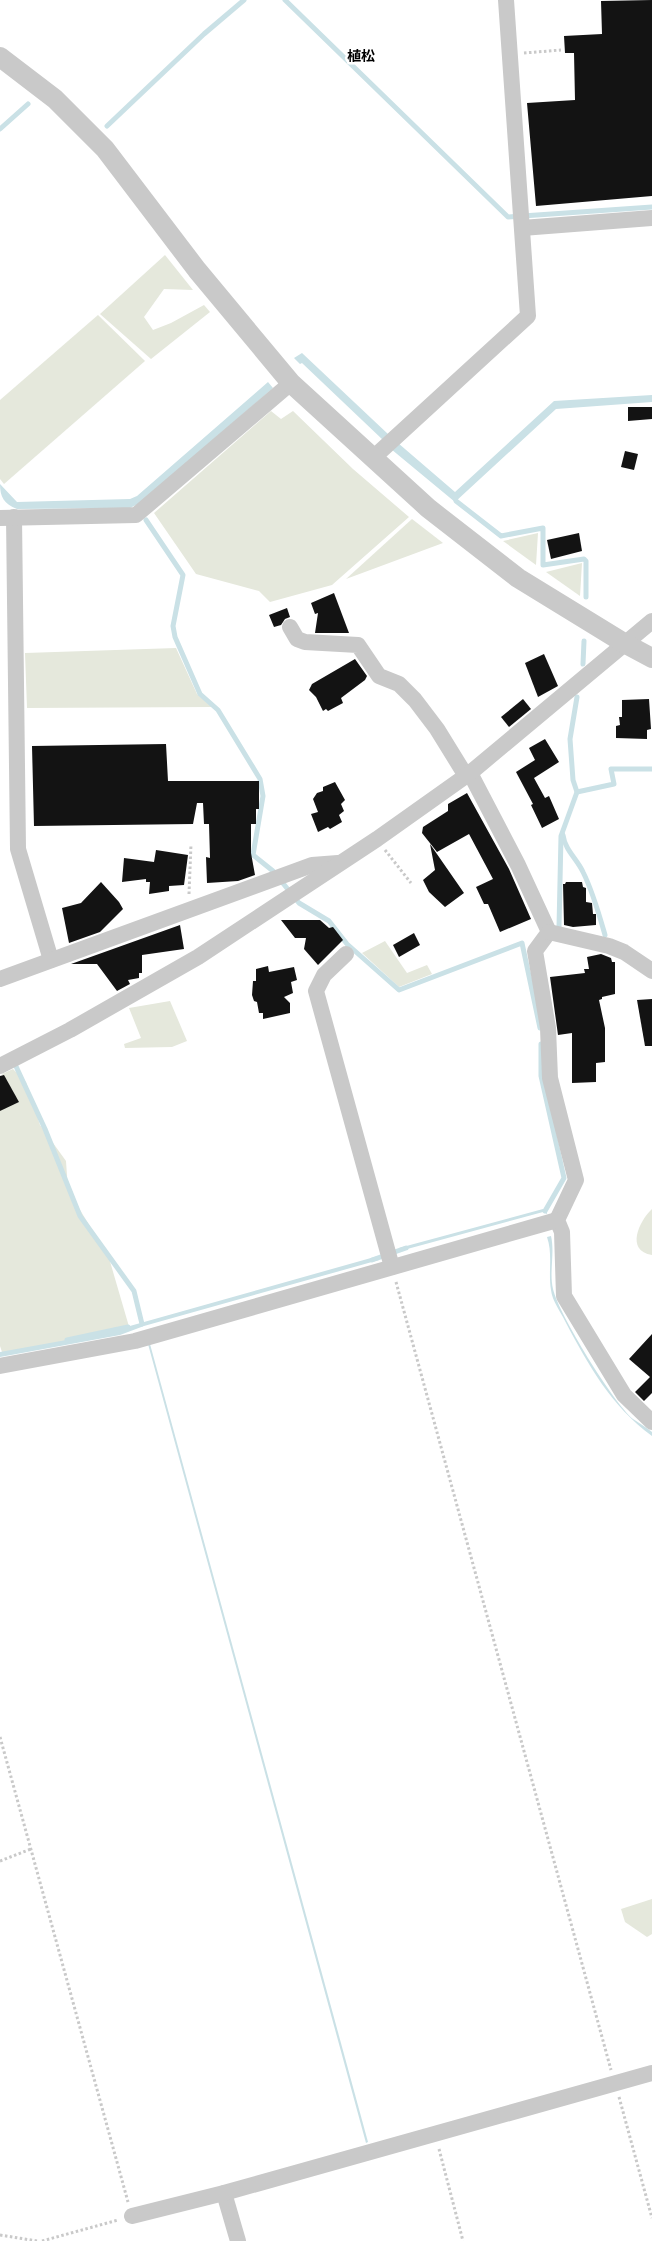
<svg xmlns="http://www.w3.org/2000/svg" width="652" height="2241" viewBox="0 0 652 2241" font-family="Commissioner,'Noto Sans JP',sans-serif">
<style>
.green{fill:#e5e8dc}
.water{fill:#cae1e6}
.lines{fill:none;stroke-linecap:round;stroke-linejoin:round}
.stream{stroke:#cae1e6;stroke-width:5}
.building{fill:#131313}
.path{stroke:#c9c9c9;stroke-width:3;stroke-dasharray:2.5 2.5;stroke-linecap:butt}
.minor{stroke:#c9c9c9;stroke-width:16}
.tertiary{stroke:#c9c9c9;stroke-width:20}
.labels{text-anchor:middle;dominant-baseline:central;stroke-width:5;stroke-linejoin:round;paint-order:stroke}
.neighbourhood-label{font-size:14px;font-weight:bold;fill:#000;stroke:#fff}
</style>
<rect width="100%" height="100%" fill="#fff"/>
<g class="green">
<polygon points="165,255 193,290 164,289 144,317 153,330 171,323 204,305 210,312 151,359 100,314"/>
<polygon points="98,315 145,361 4,484 0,479 0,400"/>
<polygon points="271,411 281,419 293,411 353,469 409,517 332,585 270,602 259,591 196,574 154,513"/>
<polygon points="412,519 443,543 346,579"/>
<polygon points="538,533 536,565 503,541"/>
<polygon points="582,563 580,596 546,572"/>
<polygon points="176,648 197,694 212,707 27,708 25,653"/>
<polygon points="385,941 407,973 427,965 432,974 399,987 362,953"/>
<polygon points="170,1001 187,1041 172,1047 125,1048 124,1044 141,1038 129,1008"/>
<polygon points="13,1069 26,1082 40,1125 66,1161 68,1190 109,1258 130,1330 3,1355 0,1346 0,1108 15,1100 2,1074"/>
<path d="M652,1209V1255C625,1251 639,1221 652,1209Z"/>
<polygon points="652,1899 652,1934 647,1937 625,1922 621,1909"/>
</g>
<g class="water">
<polygon points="302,353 389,435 383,440 302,363 300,364 294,358"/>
<path d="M268,382L273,388L140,503L130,508L17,509C4,504 0,497 0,484L17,502L130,499L137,496Z"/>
<polygon points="652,395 652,402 556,409 455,502 391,449 398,443 455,492 554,401"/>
<polygon points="543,1209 547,1211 547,1214 543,1212 400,1251 399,1248"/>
<path d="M551,1236C555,1253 549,1272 553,1289C559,1315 613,1402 633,1419C639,1423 646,1427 652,1432V1436C611,1406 589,1366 565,1321C561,1312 552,1301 551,1290C548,1272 553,1254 547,1237Z"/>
<polygon points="378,1256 379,1260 144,1326 120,1335 0,1357 0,1352 105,1333"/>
<polygon points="148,1344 150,1344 368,2142 366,2143"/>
</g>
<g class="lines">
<g class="stream">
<polyline points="285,0 508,217 652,207"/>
<polyline points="107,126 204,34 244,0"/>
<polyline points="0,129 28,104"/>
<polyline points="455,496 456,501 501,536 543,528 543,565 584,559 586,561 586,597"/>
<polyline points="146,520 183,575 173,626 175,637 200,694 218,710 260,779 263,796 253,855 273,871 299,903 329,921 347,944 399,990 522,943 540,1028"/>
<polyline points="583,664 584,641"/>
<polyline points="577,792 614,784 611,769 652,769"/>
<path d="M563,835C565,850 577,859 583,872C593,892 599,914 605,935"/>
<polyline points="559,927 561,836 577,792 573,780 570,739 577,697"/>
<polyline points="541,1044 541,1076 564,1178 545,1211"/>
<polyline points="14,1062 45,1129 80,1216 134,1291 142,1324"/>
<polyline points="372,1260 406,1248"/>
<polyline points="67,1340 128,1327"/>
</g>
</g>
<g class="building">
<polygon points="652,0 652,196 536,206 527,103 575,100 574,53 565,53 564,36 602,34 601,1"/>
<polygon points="628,407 652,407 652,419 628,421"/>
<polygon points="625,451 638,454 634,470 621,467"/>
<polygon points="579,533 582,551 551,559 547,540"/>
<polygon points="334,593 349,633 315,633 318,613 315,614 311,603"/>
<polygon points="287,608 290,617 285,619 281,625 274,627 269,615"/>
<polygon points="544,654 558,686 538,697 525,663"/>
<polygon points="355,659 367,676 365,680 341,698 343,703 328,711 326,709 323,711 316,697 309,690 312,684"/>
<polygon points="523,699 531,709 509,727 501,717"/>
<polygon points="649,699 651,729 647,730 647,739 616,738 616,726 620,725 619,717 622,717 622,700"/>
<polygon points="545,739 559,762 534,778 545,798 549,796 559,819 542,828 531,805 533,804 516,772 535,760 529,748"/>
<polygon points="166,744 168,781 259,781 259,809 256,809 256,824 251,824 251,853 255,875 238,881 207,883 206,857 210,858 209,824 204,824 203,803 197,803 193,824 34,826 32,746"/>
<polygon points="335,782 345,800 341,804 344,811 339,815 342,822 330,829 328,827 318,832 311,814 318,812 313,799 317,793 323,791 323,787"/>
<polygon points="467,793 509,869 531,919 500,932 488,904 484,904 476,887 493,879 469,834 437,852 422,833 423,827 448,811 448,804"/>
<polygon points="430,844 464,893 445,907 429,892 423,880 435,870"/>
<polygon points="156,850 188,855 184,885 169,886 169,891 149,894 150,882 146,882 146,879 122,882 124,858 154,862"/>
<polygon points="101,882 119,902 123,909 100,932 69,943 62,908 81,903"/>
<polygon points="566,882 582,882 583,887 586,888 586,902 592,903 593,914 596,914 596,925 573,927 564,925 563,884 565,884"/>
<polygon points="281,920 320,920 329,928 333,927 343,940 318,965 304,949 306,938 295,938"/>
<polygon points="180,925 184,949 142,955 142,973 139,973 139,978 128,980 130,984 117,991 97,964 71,964"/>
<polygon points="414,933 420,945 399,957 393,945"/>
<polygon points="601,954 611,958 612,962 615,962 615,994 602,997 602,999 599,1000 605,1028 605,1062 596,1063 596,1082 572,1083 572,1033 558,1035 550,977 585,973 584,969 589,969 587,957"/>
<polygon points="268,966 269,972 294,967 297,980 291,982 293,993 284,997 290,1003 290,1013 263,1019 263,1013 259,1013 257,1002 254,1001 252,995 253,981 256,981 256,969"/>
<polygon points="652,999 652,1046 645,1046 637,1000"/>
<polygon points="4,1075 19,1102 0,1111 0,1076"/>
<polygon points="652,1334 652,1393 644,1401 635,1392 650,1377 629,1359"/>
</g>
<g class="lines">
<g class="path">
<polyline points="524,53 561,50"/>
<polyline points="385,850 411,883"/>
<polyline points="189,894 191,844"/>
<polyline points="396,1282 611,2070"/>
<polyline points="0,1737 128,2202"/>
<polyline points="0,1861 31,1849"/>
<polyline points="619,2097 652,2218"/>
<polyline points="439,2149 463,2241"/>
<polyline points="0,2235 37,2241"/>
<polyline points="42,2241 118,2220"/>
</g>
<g class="minor">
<polyline points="522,228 652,218"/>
<polyline points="373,458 528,316 506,0"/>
<polyline points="14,517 18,849 51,960"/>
<polyline points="0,518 136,515 291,383"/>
<polyline points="290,627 297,639 305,642 358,645 379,676 399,684 415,700 437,729 466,776"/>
<polyline points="470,773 518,865 549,932 535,951 548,1028 550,1078 576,1180 557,1220 562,1232 564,1296 624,1395 652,1422"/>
<polyline points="549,932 609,946 624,952 652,971"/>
<polyline points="346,954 324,975 316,991 392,1267"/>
<polyline points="0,979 312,865 338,863"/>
<polyline points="0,1066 70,1030 198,957 377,839 470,773 652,621"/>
<polyline points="0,1366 135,1341 557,1220"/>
<polyline points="224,2193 238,2241"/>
<polyline points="132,2216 224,2193 652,2073"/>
</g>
<polyline class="tertiary" points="0,57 55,99 105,149 197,270 291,383 428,508 518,578 624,643 652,658"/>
</g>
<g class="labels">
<g class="neighbourhood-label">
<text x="361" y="55">植松</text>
</g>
</g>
</svg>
